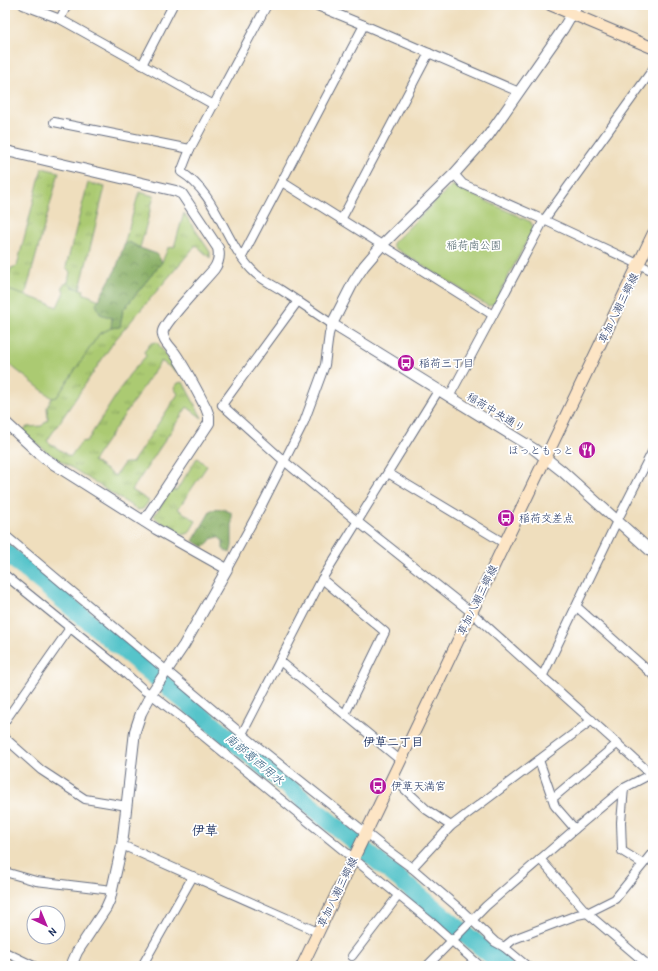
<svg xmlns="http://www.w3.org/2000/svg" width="658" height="971" viewBox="0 0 658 971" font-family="'Patrick Hand','Klee One',sans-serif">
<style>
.grass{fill:url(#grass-tufts);stroke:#637c68}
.forest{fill:url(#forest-crowns);stroke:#526e61}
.park{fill:#abca72;stroke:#637c68}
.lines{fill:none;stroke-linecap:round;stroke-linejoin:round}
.river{stroke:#56c4ca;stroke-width:18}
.minor-casing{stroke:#656c7f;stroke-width:10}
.tertiary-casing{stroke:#656c7f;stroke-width:12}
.secondary-casing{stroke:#656c7f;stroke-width:13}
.minor{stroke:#fff;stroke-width:8}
.tertiary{stroke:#fff;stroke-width:10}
.secondary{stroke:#fde5c5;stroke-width:11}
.labels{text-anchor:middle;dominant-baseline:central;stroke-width:3.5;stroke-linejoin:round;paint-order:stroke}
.park-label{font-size:11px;fill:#465e64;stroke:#fff}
.street-label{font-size:11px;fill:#1b2f5e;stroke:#fff}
.poi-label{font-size:11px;fill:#1b2f5e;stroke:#fff;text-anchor:start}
.neighbourhood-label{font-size:12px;font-weight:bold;fill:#1b2f5e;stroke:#fff}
.water-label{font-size:12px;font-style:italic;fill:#2d5c7e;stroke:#fff}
.quarter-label{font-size:13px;font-weight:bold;fill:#1b2f5e;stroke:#fff}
</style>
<defs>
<pattern id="grass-tufts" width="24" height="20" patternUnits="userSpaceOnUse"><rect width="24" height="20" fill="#abca72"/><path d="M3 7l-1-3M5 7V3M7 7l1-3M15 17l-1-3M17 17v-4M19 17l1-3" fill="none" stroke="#8aa461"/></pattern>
<pattern id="forest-crowns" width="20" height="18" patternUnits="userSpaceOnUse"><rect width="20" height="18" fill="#88ae64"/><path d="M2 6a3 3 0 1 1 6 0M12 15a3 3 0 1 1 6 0" fill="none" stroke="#6e8e56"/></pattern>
</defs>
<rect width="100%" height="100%" fill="#fff"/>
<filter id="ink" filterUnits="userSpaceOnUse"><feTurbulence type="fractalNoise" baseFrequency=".025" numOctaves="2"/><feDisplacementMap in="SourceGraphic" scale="8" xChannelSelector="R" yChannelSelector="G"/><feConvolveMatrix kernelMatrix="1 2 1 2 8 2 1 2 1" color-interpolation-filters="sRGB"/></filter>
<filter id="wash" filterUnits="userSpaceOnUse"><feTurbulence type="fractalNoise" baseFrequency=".012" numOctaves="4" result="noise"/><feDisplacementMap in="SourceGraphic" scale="16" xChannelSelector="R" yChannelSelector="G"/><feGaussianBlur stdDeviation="0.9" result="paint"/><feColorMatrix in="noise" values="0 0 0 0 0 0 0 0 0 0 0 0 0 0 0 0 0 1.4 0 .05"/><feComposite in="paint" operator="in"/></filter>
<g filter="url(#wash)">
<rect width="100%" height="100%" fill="#efdebd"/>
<g class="grass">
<polygon points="42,168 59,172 25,296 5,289 11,268 17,266"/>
<polygon points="88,183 105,187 80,289 72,287 68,282 70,272 66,267"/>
<polygon points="139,192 154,196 140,248 129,242 124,245"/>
<polygon points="184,213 210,252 210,258 196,245 115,340 47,441 70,457 81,442 87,441 129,375 146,356 144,352 151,343 157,342 177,372 161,361 93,461 115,476 124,463 132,463 178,394 174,388 178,383 183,382 202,418 187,407 132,490 149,501 143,509 138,510 47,452 22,431 27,427 42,426 48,419 47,407 52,398 57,397 99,334 111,328 120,326 123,310 162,262 168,248 174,247"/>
<polygon points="197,458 207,466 178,509 196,521 189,533 183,535 159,521 154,516 172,489 176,491"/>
</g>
<g class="forest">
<polygon points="129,242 140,248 157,254 162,262 123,310 120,327 111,328 112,318 100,314 96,304 116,269 124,245"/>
<polygon points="223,509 232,513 232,546 230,553 223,549 223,541 218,537 211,539 207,545 204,547 193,541 211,510"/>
</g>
<g class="park">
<polygon points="452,185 531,222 533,229 494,304 488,306 393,247 393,243"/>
<polygon points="68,282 72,287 84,290 83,293 99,300 96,304 100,314 112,318 111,328 99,334 57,397 52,398 5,361 5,289 45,302 57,307 64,292 62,286"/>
</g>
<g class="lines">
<polyline class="river" points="5,552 504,966"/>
</g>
</g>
<g filter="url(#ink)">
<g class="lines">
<defs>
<g id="minor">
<polyline points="23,5 60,19 214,105"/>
<polyline points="315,5 364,25 519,92"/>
<polyline points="60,19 67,5"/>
<polyline points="142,65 173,5"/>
<polyline points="54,122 190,149"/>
<polyline points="454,174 463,184 544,220 653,271"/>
<polyline points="282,182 493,315"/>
<polyline points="341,220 429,53"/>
<polyline points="242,257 364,25"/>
<polyline points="298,301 222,405 284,461 358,522 471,612 651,774"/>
<polyline points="449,397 544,220 653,69"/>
<polyline points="388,473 504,543"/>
<polyline points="5,535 242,734 386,849 412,868 461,910 495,942 504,947 527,966"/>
<path d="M227,569L263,503L304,422L325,365L329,334L332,324C315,313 298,301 281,290C273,285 263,280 256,274C224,245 219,195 181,172L190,149L267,5"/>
<polyline points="5,575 115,664 145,691 151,694 179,716 431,922 480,966"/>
<polyline points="322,579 385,632 345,714"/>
<polyline points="577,607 653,675"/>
<polyline points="280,661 400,760"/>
<polyline points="543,675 617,521 653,450"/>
<polyline points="5,721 70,628"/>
<polyline points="242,734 322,579 438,391"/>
<polyline points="5,738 41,770 85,799 127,806"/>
<polyline points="539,760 555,806 575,829"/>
<polyline points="392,777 427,810 451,826"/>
<polyline points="624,788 621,822 622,851 643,864"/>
<polyline points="553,798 618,743"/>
<polyline points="122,845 318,932"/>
<polyline points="540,859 587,913 649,966"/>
<polyline points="412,868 451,826 592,720"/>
<polyline points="5,872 36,881 112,890"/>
<polyline points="504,947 514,939 577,915 587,913 615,899 653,852"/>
<polyline points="5,952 34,966"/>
<polyline points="352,956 398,896"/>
<polyline points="142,966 193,876"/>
<polyline points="427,966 486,906 575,829 624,788 653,773"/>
</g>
<g id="tertiary">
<polyline points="577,5 563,29 488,136 454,174 382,245 364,266 354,281 332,324 534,449 562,471 653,553"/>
<path d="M5,153L11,152L176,191L182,194L218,248C220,256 219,262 214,269C205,280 166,320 163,331C161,338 169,346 174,352C186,369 196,389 206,408L209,416V423L144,521"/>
<polyline points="5,422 44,458 156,529 227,569 184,645 153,691 141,713 135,731 122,845 110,899 106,908 77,952 71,966"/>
</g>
<g id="secondary">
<polyline points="551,5 653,48"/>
<polyline points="302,966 653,234"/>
</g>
</defs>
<use href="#minor" class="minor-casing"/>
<use href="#tertiary" class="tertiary-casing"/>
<use href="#secondary" class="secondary-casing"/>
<use href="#minor" class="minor"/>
<use href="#tertiary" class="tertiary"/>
<use href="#secondary" class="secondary"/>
</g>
</g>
<defs>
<symbol id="bus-disc" viewBox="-11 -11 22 22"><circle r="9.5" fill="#b5179e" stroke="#fff"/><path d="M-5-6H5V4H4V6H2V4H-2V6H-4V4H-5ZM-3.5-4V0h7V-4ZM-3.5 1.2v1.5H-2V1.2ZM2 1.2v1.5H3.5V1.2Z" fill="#fff"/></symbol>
<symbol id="restaurant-disc" viewBox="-11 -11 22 22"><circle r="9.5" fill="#b5179e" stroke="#fff"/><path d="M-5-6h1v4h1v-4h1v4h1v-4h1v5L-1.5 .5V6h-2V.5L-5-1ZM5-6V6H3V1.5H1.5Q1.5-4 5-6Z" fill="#fff"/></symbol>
</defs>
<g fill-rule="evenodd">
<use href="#bus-disc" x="396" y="353" width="20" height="20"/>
<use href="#restaurant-disc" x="577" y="440" width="20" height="20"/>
<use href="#bus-disc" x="496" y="508" width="20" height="20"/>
<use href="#bus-disc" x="368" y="776" width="20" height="20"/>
</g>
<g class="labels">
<g class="park-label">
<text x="474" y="245">稲荷南公園</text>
</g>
<g class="street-label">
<text transform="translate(618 308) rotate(-64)">草加八潮三郷線</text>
<text transform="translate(496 412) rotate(31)">稲荷中央通り</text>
<text transform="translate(477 600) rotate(-64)">草加八潮三郷線</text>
<text transform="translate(337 892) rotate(-64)">草加八潮三郷線</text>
</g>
<g class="poi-label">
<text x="419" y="363">稲荷三丁目</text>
<text x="574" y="450" text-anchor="end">ほっともっと</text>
<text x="519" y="518">稲荷交差点</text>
<text x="391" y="786">伊草天満宮</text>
</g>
<g class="neighbourhood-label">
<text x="393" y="741">伊草二丁目</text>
</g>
<g class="water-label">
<text transform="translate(255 759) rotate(40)">南部葛西用水</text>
</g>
<g class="quarter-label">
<text x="205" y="830">伊草</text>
</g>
</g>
<rect width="658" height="971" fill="none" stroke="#fff" stroke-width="20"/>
<g transform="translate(46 925) rotate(136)"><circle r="19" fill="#ffffff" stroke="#a4acbf"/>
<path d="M0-3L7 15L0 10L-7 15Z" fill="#b5179e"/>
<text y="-6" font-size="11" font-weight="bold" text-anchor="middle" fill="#1b2f5e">N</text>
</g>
</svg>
